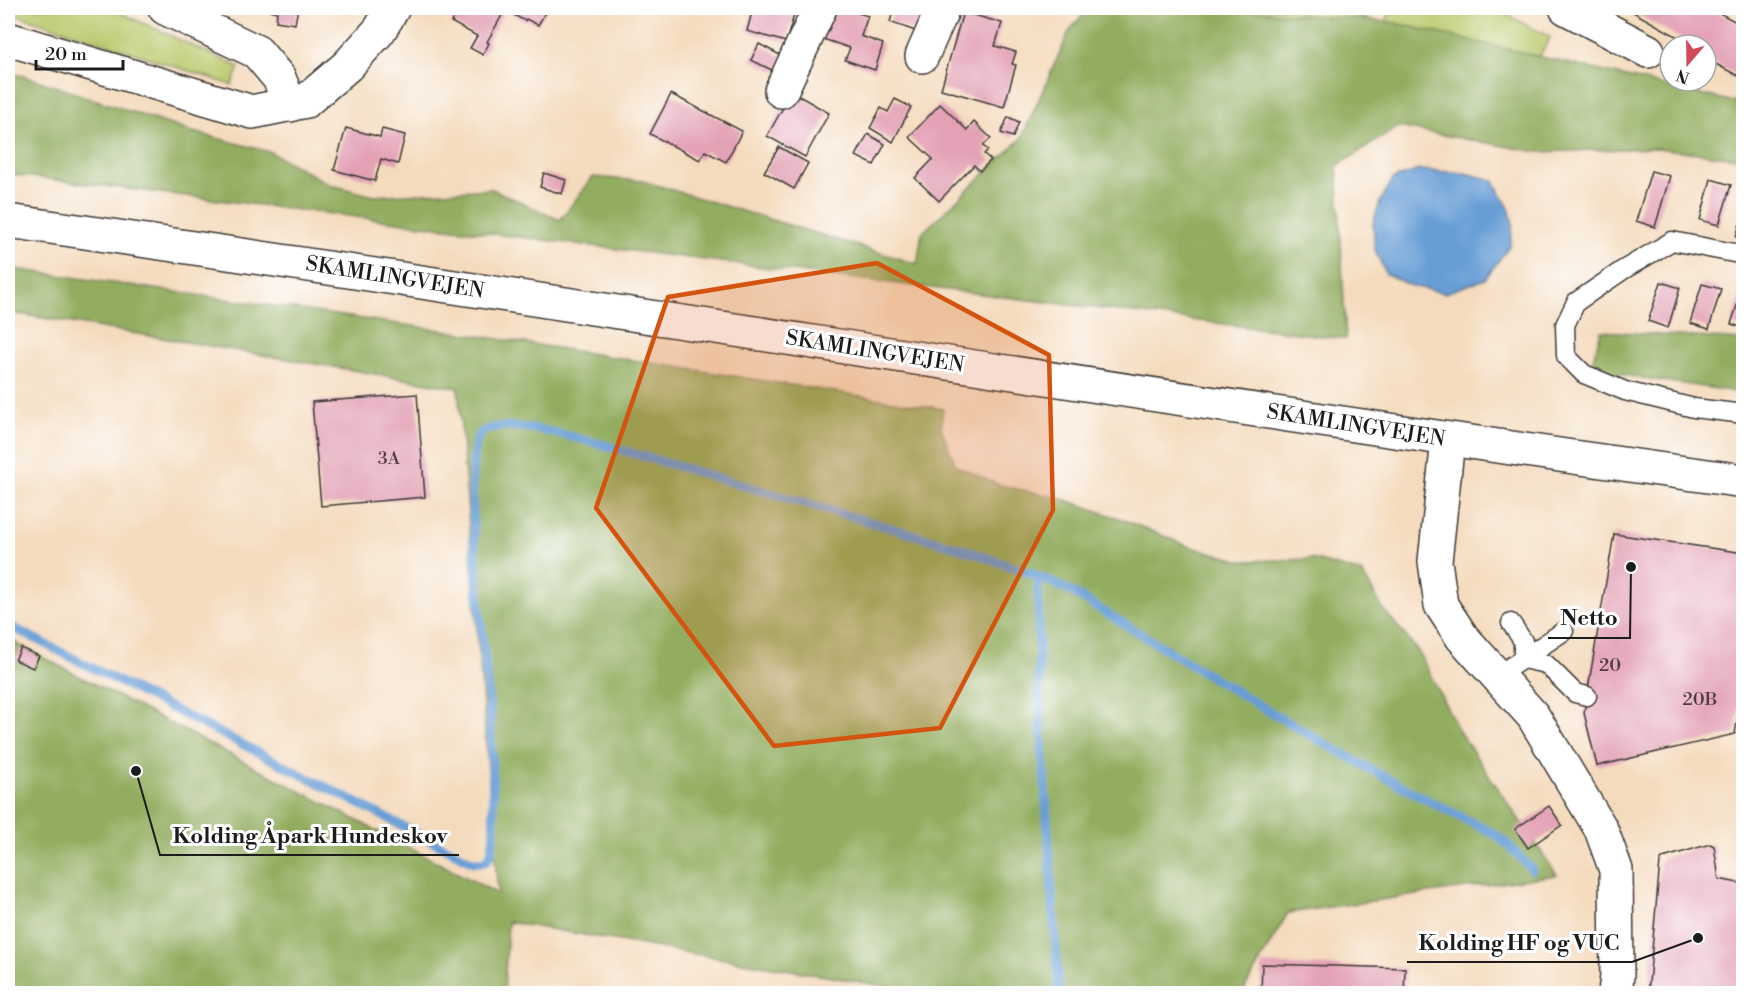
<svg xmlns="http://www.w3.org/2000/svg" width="1751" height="1001" viewBox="0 0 1751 1001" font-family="'Libre Bodoni',serif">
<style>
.green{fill:#bac96c;stroke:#6b7244;stroke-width:1.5}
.forest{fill:#93ad60;stroke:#58643e;stroke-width:1.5}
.water{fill:#689ed5;stroke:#425d78;stroke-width:1.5}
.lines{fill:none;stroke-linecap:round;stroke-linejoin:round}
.stream{stroke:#689ed5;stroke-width:9}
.building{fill:#e3a1b5}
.lane-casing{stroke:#3c3934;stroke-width:21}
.street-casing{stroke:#3c3934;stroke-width:36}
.secondary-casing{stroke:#3c3934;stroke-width:36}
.lane{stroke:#fff;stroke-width:18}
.street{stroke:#fff;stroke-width:33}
.secondary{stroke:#fff;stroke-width:33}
.marked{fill:#d4530e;fill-opacity:0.2;stroke:#d4530e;stroke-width:4.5;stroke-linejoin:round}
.labels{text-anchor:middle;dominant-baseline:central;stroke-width:6;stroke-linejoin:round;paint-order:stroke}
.number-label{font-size:18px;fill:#4e3d42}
.street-label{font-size:21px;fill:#1c1c1c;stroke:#fff}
.leader{fill:none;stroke:#1c1c1c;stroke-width:2}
.callout-dot{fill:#1c1c1c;stroke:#fff;stroke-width:2}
.callout-label{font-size:22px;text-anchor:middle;font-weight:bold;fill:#1c1c1c;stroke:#fff;stroke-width:6;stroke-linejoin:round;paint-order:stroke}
</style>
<rect width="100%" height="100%" fill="#fff"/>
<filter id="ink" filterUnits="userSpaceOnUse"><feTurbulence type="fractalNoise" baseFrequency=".0167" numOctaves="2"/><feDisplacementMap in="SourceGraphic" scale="12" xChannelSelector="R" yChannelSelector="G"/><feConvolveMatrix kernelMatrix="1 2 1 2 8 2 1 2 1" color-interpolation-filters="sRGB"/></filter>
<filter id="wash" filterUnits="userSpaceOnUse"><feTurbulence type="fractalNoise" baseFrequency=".008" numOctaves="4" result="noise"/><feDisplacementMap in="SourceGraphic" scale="24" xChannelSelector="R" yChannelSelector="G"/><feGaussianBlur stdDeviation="1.35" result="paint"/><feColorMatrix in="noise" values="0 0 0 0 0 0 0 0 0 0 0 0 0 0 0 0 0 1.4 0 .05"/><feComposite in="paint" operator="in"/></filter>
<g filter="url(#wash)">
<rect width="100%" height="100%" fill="#f4dbbe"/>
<g class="green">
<polygon points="8,8 110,8 239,67 232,85 8,12"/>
<polygon points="1234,8 1343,8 1383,27 1392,8 1493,8 1550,37 1500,130 1192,83"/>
</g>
<g class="forest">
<polygon points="1089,8 1218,8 1391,22 1743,104 1743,159 1657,148 1538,152 1398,127 1337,166 1346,339 8,174 8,73 24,76 189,131 270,152 331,185 374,196 492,189 560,220 593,177 643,181 917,264 922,233 1021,139 1070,30"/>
<polygon points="8,268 454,332 943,409 941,428 956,466 1000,485 1066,500 1124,520 1188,546 1242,561 1312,559 1362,573 1383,609 1418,651 1460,733 1557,875 1288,913 1242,993 925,993 508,922 504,993 8,993 8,639 498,894 458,388 8,312"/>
<polygon points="1601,331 1743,340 1743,393 1590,370"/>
</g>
<polygon class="water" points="1419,170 1465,173 1493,180 1509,208 1513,223 1510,245 1485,279 1445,293 1411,286 1386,274 1375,250 1373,223 1380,202 1393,179"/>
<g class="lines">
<g class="stream">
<polyline points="1038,576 1039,697 1059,994"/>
<path d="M8,625L473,862H485L491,854L494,835C493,795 492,754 490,713C487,672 459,455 480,434C500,414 579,439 604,445L960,548L1038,576L1070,591C1209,675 1347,762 1493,833L1503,840L1532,870"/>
</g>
</g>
<g id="blocks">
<g class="building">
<polygon points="259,8 298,8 295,24 276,21 277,12"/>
<polygon points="459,8 548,8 538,25 526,19 525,21 505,10 487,42 489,43 483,55 470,48 477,36 451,22"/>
<polygon points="749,8 796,8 786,42 747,31 752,12 748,11"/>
<polygon points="830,8 842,8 868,16 861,36 883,44 875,70 845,60 850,48 820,38"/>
<polygon points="894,8 901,8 927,16 921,33 890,22"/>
<polygon points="1635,8 1721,8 1719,13 1744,26 1744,79 1706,59 1706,45 1692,45 1633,12"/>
<polygon points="963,12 1002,23 995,46 1016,52 1012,64 1016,65 1004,107 941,89"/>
<polygon points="759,44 784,57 776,72 751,60"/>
<polygon points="792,92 829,113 805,157 767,136"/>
<polygon points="671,94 742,131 726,162 705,151 700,160 650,134"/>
<polygon points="895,99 911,107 893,142 870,128 881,108 888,112"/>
<polygon points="940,104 967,130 974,122 991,138 983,146 988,150 984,154 991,160 980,171 974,165 939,201 915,178 933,159 909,137"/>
<polygon points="1008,117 1019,122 1013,137 1001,133"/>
<polygon points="346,128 380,137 382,129 405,135 398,164 381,159 375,181 334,170"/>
<polygon points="868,134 885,144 874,165 856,156"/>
<polygon points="779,147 808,163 794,189 764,172"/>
<polygon points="1651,171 1670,176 1655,227 1636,221"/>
<polygon points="544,173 566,180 562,194 540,187"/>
<polygon points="1711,179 1731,185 1719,225 1700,220"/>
<polygon points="1743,214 1744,214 1744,240 1736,237"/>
<polygon points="1661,282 1680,288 1668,328 1648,321"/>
<polygon points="1702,284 1721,289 1709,329 1690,323"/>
<polygon points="1744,284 1744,328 1731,324"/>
<polygon points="417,394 425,497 321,506 312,402"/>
<polygon points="1614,534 1744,553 1744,677 1735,734 1597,766 1584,713"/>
<polygon points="21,648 39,656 33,668 15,660"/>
<polygon points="1549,806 1562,825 1528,848 1515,829"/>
<polygon points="1710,844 1714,846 1719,879 1738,883 1744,879 1744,994 1648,994 1660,862 1663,858"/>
<polygon points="1262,964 1405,968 1404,994 1261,994"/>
</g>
</g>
</g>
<g filter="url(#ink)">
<use href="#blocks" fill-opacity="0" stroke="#3c3934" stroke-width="1.5"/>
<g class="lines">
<defs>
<g id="lane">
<polyline points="1744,255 1672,241 1623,270 1576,302 1565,325 1566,356 1584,374 1625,391 1694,408 1744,414"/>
<polyline points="1511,623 1523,641 1523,659"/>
<polyline points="1523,659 1546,664 1575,693 1587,696"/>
<polyline points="1497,676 1564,631"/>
</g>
<g id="street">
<polyline points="165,8 257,52 279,78 290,105"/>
<polyline points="1566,8 1648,51"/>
<polyline points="8,39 252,112 306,101 347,66 379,31 393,8"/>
<polyline points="922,56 941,13 935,8"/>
<polyline points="781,91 820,8"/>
<polyline points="1448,440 1435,561 1441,605 1462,637 1533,716 1601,829 1616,870 1617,975 1615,994"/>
</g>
<path id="secondary" d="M8,221C587,303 1164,401 1744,481"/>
</defs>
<use href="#lane" class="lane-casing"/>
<use href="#street" class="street-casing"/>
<use href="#secondary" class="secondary-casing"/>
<use href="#lane" class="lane"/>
<use href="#street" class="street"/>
<use href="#secondary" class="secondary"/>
</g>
</g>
<path class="marked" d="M877,263L1049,355L1053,510L940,728L774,746L596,508L668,297Z"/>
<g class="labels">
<g class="number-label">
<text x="389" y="458">3A</text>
<text x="1610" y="665">20</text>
<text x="1700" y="699">20B</text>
</g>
<g class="street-label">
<text transform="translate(395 278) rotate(9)">SKAMLINGVEJEN</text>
<text transform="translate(875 352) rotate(9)">SKAMLINGVEJEN</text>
<text transform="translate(1356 426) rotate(9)">SKAMLINGVEJEN</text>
</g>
</g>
<path class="leader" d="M1631 567L1630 638H1548M136 771L160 855H459M1698 938L1632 962H1407"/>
<g class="callout-dot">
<circle cx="1631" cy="567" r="6"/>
<circle cx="136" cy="771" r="6"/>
<circle cx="1698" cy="938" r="6"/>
</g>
<g class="callout-label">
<text x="1589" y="625">Netto</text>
<text x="310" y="843">Kolding Åpark Hundeskov</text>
<text x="1519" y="950">Kolding HF og VUC</text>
</g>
<rect width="1751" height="1001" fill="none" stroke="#fff" stroke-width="30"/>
<g transform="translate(1688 63) rotate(200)"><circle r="28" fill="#ffffff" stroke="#a4a4a4" stroke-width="1.5"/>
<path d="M0-4.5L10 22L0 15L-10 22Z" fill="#d1495b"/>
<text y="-9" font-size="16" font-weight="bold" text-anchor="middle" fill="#1c1c1c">N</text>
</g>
<path d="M36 60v9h87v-9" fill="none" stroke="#1c1c1c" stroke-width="3"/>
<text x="45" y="60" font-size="18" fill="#1c1c1c" stroke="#ffffff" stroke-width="4.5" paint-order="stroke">20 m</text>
</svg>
